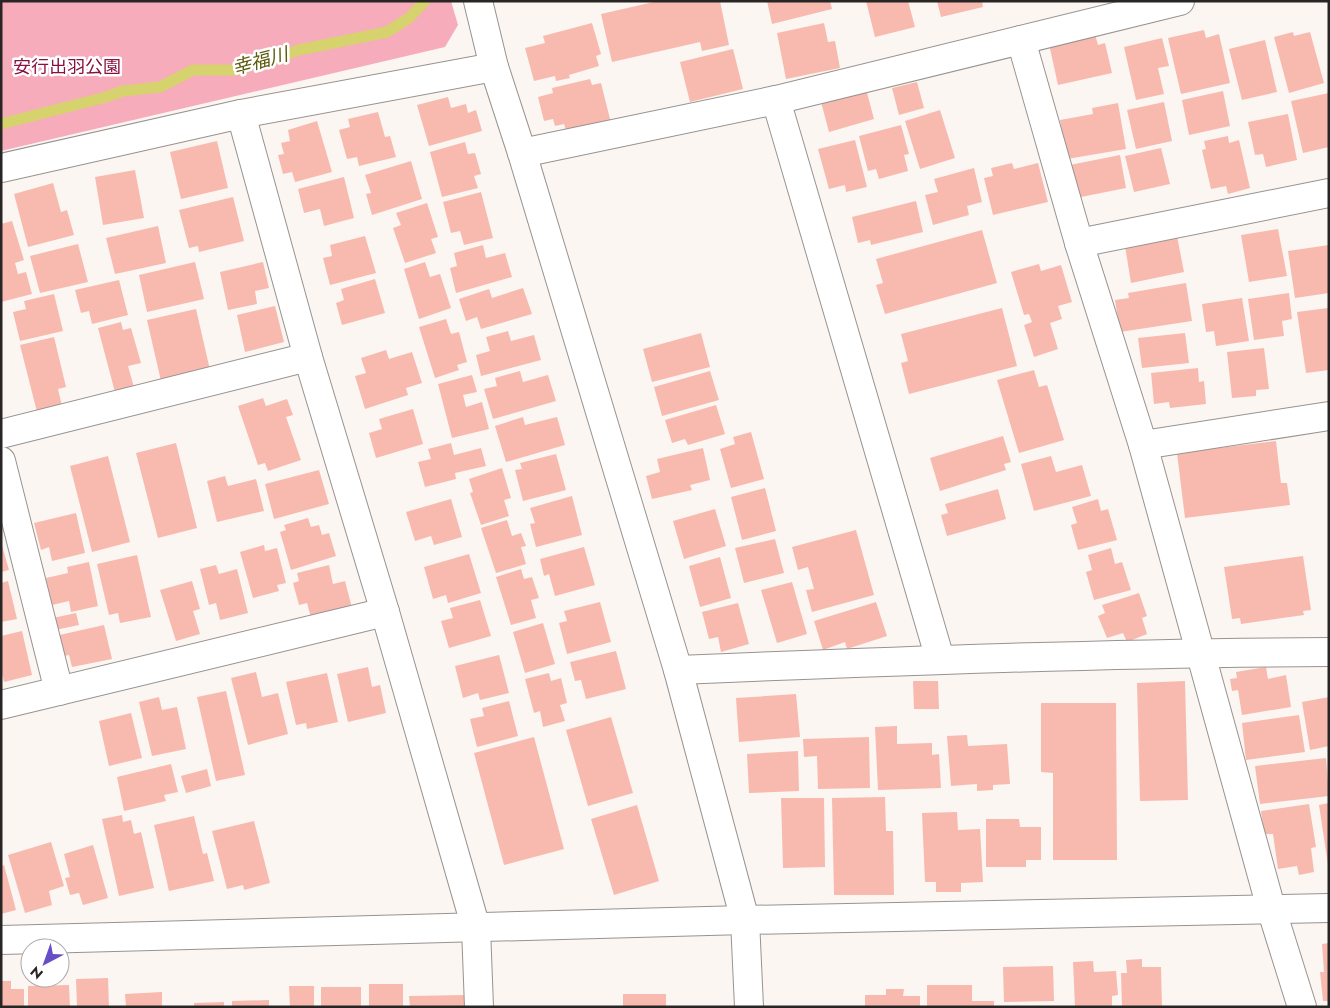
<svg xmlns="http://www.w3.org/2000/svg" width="1330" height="1008" viewBox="0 0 1330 1008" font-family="Jost,'Noto Sans JP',sans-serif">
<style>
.green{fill:#f7acbc}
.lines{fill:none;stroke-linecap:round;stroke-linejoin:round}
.stream{stroke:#d6d26e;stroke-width:11}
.building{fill:#f8baaf}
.street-casing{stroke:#989390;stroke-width:30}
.street{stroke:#fff;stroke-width:28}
.labels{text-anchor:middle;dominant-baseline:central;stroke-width:5;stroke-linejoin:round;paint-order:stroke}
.park-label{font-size:18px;fill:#88113f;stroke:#fff}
.water-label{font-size:19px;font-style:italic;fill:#5e5a0d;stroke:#fff}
</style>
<rect width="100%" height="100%" fill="#fbf6f2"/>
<polygon class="green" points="1,1 451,1 458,25 445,47 1,151"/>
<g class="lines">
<polyline class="stream" points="1,124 106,97 123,91 160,87 193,70 236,70 299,50 387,32 409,18 425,1"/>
</g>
<g class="building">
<polygon points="658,1 720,1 729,45 702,51 700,42 612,62 601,14"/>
<polygon points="767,1 830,1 832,9 772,24"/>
<polygon points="866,1 908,1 915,27 875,37"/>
<polygon points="937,1 982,1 983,7 941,17"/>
<polygon points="592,23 601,54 596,56 599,66 569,75 570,78 556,81 555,76 534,81 525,48 545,43 543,36"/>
<polygon points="824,23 828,42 835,41 840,68 786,79 777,33"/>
<polygon points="1204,30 1206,38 1219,34 1230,83 1181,94 1168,38"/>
<polygon points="1293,32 1294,36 1310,32 1324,83 1289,93 1274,37"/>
<polygon points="1095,34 1098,45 1105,43 1112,73 1058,85 1049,44"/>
<polygon points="1162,38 1169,66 1158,68 1164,94 1136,100 1124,47"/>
<polygon points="1265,40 1277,92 1242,100 1229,49"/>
<polygon points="733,49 743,89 690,102 680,62"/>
<polygon points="590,79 592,85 601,83 611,123 567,134 564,124 555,126 553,119 544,121 538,97 553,93 552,88"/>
<polygon points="917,82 924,108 899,115 892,88"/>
<polygon points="866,89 874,119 829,132 821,102"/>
<polygon points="1223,91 1230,126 1189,135 1182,100"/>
<polygon points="1329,93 1329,147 1303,153 1291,101"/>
<polygon points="448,97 451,108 466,104 468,113 476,110 482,131 429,146 417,105"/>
<polygon points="1164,102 1172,141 1136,149 1127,110"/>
<polygon points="1118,103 1126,149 1067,159 1060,120 1093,114 1092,108"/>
<polygon points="940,110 955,158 920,169 905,121"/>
<polygon points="378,112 385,137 390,136 396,157 359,166 357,157 347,159 339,130 350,127 348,119"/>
<polygon points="1288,114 1297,160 1266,167 1263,154 1255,155 1248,122"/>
<polygon points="317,121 332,172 295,182 292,172 283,174 278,155 284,154 281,143 290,141 288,130"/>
<polygon points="901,125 909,154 904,155 908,171 879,179 876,169 868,171 859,136"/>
<polygon points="1228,136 1229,143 1239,140 1250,188 1228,194 1226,186 1211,189 1202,150 1206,149 1204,141"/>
<polygon points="855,140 867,187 846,192 845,185 829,189 818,149"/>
<polygon points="217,141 228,188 181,199 170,152"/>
<polygon points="465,142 468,154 475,153 481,174 474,176 478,188 442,197 430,152"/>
<polygon points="1161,148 1170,184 1134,192 1125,156"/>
<polygon points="1120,155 1126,188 1076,198 1070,165"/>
<polygon points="411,161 422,199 372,215 366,194 371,193 365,175"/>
<polygon points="1012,163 1014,169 1038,163 1048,202 993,215 984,178 993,176 991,168"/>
<polygon points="974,168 982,202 967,206 969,215 933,225 925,195 938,192 934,179"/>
<polygon points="135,170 144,218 103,225 95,177"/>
<polygon points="344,177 354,218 324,226 320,209 304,213 298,189"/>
<polygon points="53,183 61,212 67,210 74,235 28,247 14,194"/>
<polygon points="481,192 493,238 464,245 460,231 451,233 443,202"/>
<polygon points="233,197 244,241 199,252 198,246 189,248 179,210"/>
<polygon points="916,201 923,232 871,245 870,240 858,243 852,217"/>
<polygon points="427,203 438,237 431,239 436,253 405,263 393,228 401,225 396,213"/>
<polygon points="12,221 24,260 15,263 18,274 26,272 32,294 1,302 1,224"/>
<polygon points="158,226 166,263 115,274 106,238"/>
<polygon points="1278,229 1287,276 1249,282 1241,235"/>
<polygon points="982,230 997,283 885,314 876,285 883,283 876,259"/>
<polygon points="365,236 376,273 330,285 323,258 332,256 330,245"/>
<polygon points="1177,236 1184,272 1131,283 1125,246"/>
<polygon points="78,244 88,282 40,293 30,256"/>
<polygon points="483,245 486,258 505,253 512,277 456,293 450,268 457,266 454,253"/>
<polygon points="1329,245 1329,293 1295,298 1288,251"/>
<polygon points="195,262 204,299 147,312 139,275"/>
<polygon points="263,262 269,288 255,291 257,304 228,310 220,272"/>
<polygon points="425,262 430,277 440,274 451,308 419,319 404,269"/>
<polygon points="1039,264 1041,271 1061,265 1072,302 1058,306 1062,319 1050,323 1058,349 1034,357 1024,325 1032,322 1029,314 1024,315 1011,272"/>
<polygon points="375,279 385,313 342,325 336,303 344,300 341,289"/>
<polygon points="119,280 128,315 92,324 89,311 81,313 75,290"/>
<polygon points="1186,283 1192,321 1120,332 1115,300 1129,298 1128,293"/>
<polygon points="523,288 532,314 481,329 477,317 466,321 459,299 489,289 492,298"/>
<polygon points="1289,293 1292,319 1282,321 1284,336 1254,340 1248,299"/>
<polygon points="54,294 63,331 20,341 13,312 26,309 24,301"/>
<polygon points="1242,298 1249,341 1216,346 1214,331 1206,332 1202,304"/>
<polygon points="275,306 284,342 245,352 237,315"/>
<polygon points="1002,308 1017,366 909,394 901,363 908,361 901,334"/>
<polygon points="1328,308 1329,370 1306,373 1297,312"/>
<polygon points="196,309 210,370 161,381 147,320"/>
<polygon points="446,319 451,334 459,332 467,362 457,365 459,370 435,378 419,327"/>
<polygon points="121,322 123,330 131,328 141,363 128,366 135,391 116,396 98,328"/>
<polygon points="508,331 511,341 534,335 541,360 481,376 476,355 490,351 486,337"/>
<polygon points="701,333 710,367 652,382 643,349"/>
<polygon points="1185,333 1189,363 1142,368 1138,338"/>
<polygon points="54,337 66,387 58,389 62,406 37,412 20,345"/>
<polygon points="1264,348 1269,389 1256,390 1256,396 1232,398 1227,352"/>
<polygon points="386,350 389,359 412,352 422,383 406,388 408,395 365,409 355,376 366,373 361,358"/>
<polygon points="1198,368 1199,382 1204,381 1206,404 1170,408 1169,402 1154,404 1151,373"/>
<polygon points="1034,370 1039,387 1047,385 1064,440 1019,453 997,380"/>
<polygon points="520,371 523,382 548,375 556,401 493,419 484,389 497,386 495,378"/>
<polygon points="710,371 719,400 662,416 654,387"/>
<polygon points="472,375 477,392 463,395 466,407 482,402 489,429 452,438 438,384"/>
<polygon points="263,398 266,406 287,399 293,415 286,417 301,460 268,471 265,463 258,465 238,406"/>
<polygon points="716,405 725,434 688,445 685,439 672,443 665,420"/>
<polygon points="413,409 423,444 376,458 369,433 382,429 379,419"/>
<polygon points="523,417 525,425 557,417 565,445 506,462 495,426"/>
<polygon points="751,432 764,479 731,488 720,449 735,444 733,437"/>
<polygon points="1003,436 1011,462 1004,464 1006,470 940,491 930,458"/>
<polygon points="1276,441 1281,483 1287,483 1290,505 1185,518 1177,453"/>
<polygon points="176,443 197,528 158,538 136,453"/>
<polygon points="451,443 454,455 481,448 486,466 455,473 456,479 425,487 418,462 431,459 428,449"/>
<polygon points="703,448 710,480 690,485 692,490 652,499 646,476 660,472 657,459"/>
<polygon points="556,454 566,490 523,501 515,470 522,469 520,463"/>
<polygon points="108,456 130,542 92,552 70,466"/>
<polygon points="1051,456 1056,472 1082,465 1091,496 1034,511 1021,464"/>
<polygon points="502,468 511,498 504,500 509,516 481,525 470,493 473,492 469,479"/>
<polygon points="319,470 329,504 274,519 265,484"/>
<polygon points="225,476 228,486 256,479 264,511 217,522 207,481"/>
<polygon points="765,488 776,531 742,540 731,497"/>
<polygon points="998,489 1006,519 947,536 941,515 948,513 945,504"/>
<polygon points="572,496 582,535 536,547 530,524 535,523 530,508"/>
<polygon points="451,499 462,537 434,545 431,536 415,541 406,512"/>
<polygon points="1098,499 1101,511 1108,509 1117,540 1078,550 1071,525 1077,523 1072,507"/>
<polygon points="715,509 726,546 684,559 673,521"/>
<polygon points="76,513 85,553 52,561 49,547 41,550 34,523"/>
<polygon points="308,518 311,527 319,525 322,535 329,533 336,556 291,570 280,532 286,530 284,525"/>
<polygon points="507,520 512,536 521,533 526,546 521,547 526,564 496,573 481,528"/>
<polygon points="856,530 874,595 812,612 806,590 814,589 808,567 798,570 792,547"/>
<polygon points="775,539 784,573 744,583 735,548"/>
<polygon points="1,542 9,570 1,572"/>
<polygon points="264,545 265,551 277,548 286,583 277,585 279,591 253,598 240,552"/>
<polygon points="584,547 595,585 555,596 549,574 544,576 540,559"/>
<polygon points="1111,548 1115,564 1122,562 1131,590 1094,600 1086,572 1092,570 1088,555"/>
<polygon points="469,554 481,593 448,603 446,595 433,599 424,567"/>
<polygon points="137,555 151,617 120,623 118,613 109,615 97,564"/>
<polygon points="1303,556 1311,610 1303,611 1304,615 1241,624 1240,618 1232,619 1224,567"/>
<polygon points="720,557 731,598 700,607 689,566"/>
<polygon points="89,562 98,606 71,612 69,601 52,605 46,578 68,573 67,567"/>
<polygon points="216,565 219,574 237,569 248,613 220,620 216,603 209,605 200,569"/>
<polygon points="329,565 333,584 345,581 352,608 311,618 307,603 299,605 293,583 299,581 297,573"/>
<polygon points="521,569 524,579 532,577 539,598 531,600 536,618 511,625 496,577"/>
<polygon points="8,581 17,619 1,622 1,583"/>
<polygon points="192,581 200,609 193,611 200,634 176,641 160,590"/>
<polygon points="792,582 807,634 777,643 761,590"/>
<polygon points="1139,593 1147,616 1142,618 1147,634 1127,642 1123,633 1107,638 1098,616 1105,613 1102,605"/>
<polygon points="480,600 491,636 449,648 441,621 453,618 450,608"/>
<polygon points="600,602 611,642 567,654 559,623 567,621 564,611"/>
<polygon points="876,602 887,636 847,649 845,642 823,650 814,621"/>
<polygon points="738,603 749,644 721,652 718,637 709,639 702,612"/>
<polygon points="76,613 79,625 55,630 53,618"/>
<polygon points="543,623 555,664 525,673 513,632"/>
<polygon points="104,625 112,659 72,667 69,655 59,657 55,636"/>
<polygon points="22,631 32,675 4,682 1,668 1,636"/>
<polygon points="616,651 626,689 586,699 581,680 575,681 570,662"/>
<polygon points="499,655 509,693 480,700 478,693 463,698 455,666"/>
<polygon points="368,667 372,687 380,685 386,713 348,722 337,674"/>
<polygon points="1266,667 1268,679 1286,675 1291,707 1242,715 1238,690 1232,691 1230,679 1237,678 1236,672"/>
<polygon points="256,672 262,697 278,693 288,734 248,745 231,678"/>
<polygon points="327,673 338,722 307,729 306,723 296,725 286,682"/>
<polygon points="549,673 551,681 561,678 567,703 560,705 565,721 543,727 540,711 534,713 525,679"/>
<polygon points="913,681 938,681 939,709 914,709"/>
<polygon points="1185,681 1188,800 1140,801 1137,683"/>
<polygon points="226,691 245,775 216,781 197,697"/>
<polygon points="796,694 800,737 739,742 736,698"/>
<polygon points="159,697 162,710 177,707 186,749 152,756 139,702"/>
<polygon points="1329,697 1329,746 1310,750 1302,702"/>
<polygon points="509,701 518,736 477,747 470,719 484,716 482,708"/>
<polygon points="1041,703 1116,703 1117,860 1053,860 1053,773 1041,772"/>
<polygon points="131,713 142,758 109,766 99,721"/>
<polygon points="1299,715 1305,752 1246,760 1242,723"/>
<polygon points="611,717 633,793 588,806 566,730"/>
<polygon points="897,726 897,744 932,743 932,755 939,754 941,788 878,790 875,727"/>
<polygon points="967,735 968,746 1007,744 1010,784 993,785 993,790 977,791 977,784 951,786 947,736"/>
<polygon points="534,737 564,849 504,865 474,753"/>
<polygon points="869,737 870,788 818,789 817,756 804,757 803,739"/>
<polygon points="798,751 799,791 749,793 747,754"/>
<polygon points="1326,758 1329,796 1260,804 1255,766"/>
<polygon points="171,764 178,792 164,795 166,801 124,811 117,777"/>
<polygon points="207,769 211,786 186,793 181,776"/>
<polygon points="885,797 886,831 893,831 894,895 834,895 832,798"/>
<polygon points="781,798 824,798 825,867 783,868"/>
<polygon points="1329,803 1329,865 1328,865 1319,805"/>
<polygon points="1309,804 1316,847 1311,848 1314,872 1299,875 1297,866 1278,869 1273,834 1264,834 1261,811"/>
<polygon points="637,805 659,881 614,895 591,819"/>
<polygon points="957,812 958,830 980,829 983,882 961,883 961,892 936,892 936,882 925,882 922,813"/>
<polygon points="122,815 123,822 131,820 134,834 141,832 154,888 119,896 102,819"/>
<polygon points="194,816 203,854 207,853 214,881 169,891 154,825"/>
<polygon points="986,819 1019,819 1020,827 1041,827 1041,860 1026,860 1026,867 986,867"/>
<polygon points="254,821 270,883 244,890 243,885 227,889 212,831"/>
<polygon points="51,842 64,886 49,891 52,905 25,913 8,855"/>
<polygon points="93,845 108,898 83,905 79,893 70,895 65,878 70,877 64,854"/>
<polygon points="4,865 16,910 1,914 1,866"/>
<polygon points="1329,943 1329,1001 1323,1001 1320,972 1324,972 1322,944"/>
<polygon points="1142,959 1142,967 1161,967 1162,1007 1122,1007 1121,973 1127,973 1126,960"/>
<polygon points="1093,961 1094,972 1116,971 1118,995 1112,996 1112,1007 1075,1007 1073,962"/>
<polygon points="1053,966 1054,1001 1004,1002 1003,967"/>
<polygon points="108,978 109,1007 77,1007 76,979"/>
<polygon points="1,981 11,981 11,989 24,989 24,1007 1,1007"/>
<rect x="369" y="984" width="34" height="23"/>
<polygon points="69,985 70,1007 28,1007 28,986"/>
<polygon points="927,985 972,985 972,1001 994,1001 994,1007 927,1007"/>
<polygon points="289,986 314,986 314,1007 290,1007"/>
<rect x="321" y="987" width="40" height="20"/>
<polygon points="886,989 904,989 903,996 920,996 920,1007 865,1007 865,995 886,995"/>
<polygon points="162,992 162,1007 126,1007 125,994"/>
<rect x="623" y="994" width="43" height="13"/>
<polygon points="466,995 466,1007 410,1007 409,996"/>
<polygon points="269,1000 269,1007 232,1007 232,1001"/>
<polygon points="224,1002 224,1007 194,1007 194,1003"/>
</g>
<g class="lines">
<defs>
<g id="street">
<polyline points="478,1 494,67 522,153 678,670 745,920 749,1007"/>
<polyline points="1021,40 1079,243 1143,445 1271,908 1302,1007"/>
<polyline points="776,100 940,659"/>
<polyline points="241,114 308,357 385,612 476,928 479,1007"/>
<polyline points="522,153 776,100 1180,1"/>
<polyline points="1,168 241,114 494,67"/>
<polyline points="1079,243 1329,193"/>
<polyline points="1,434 308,357"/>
<polyline points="1143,445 1329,416"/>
<polyline points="1,461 59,691"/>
<path d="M678,670C895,661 1112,653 1329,652"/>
<polyline points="1,705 385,612"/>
<polyline points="1,940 745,920 1329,908"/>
</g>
</defs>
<use href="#street" class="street-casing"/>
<use href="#street" class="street"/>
</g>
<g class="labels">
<g class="park-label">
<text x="67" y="67">安行出羽公園</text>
</g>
<g class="water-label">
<text transform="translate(260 61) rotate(-15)">幸福川</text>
</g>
</g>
<rect width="1330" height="1008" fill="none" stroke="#282625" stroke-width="5"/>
<g transform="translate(45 963) rotate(221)"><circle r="24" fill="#ffffff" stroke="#a9a8a8"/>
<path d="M0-4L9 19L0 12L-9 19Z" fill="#684dc6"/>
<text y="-8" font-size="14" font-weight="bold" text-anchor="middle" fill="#282625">N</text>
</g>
</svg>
